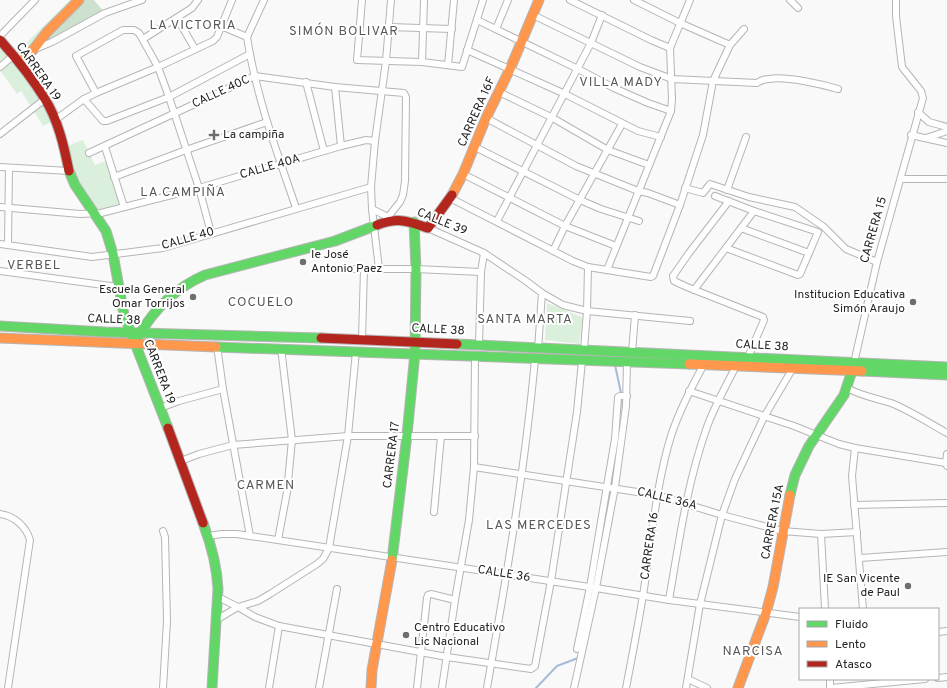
<svg xmlns="http://www.w3.org/2000/svg" width="947" height="688" viewBox="0 0 947 688" font-family="Overpass,sans-serif">
<style>
.green{fill:#dbf0dc}
.forest{fill:#cde1cf}
.lines{fill:none;stroke-linecap:round;stroke-linejoin:round}
.stream{stroke:#a4bdd5;stroke-width:2}
.street-casing{stroke:#b6b5b6;stroke-width:8}
.fast-casing{stroke:#b6b5b6;stroke-width:11}
.slow-casing{stroke:#b6b5b6;stroke-width:11}
.jam-casing{stroke:#b6b5b6;stroke-width:11}
.street{stroke:#fefefe;stroke-width:6}
.fast{stroke:#63d668;stroke-width:9}
.slow{stroke:#ff974d;stroke-width:9}
.jam{stroke:#b3261e;stroke-width:9}
.poi-dot{fill:#6f6e6f;stroke:#fff;stroke-width:1.5}
.labels{text-anchor:middle;dominant-baseline:central;stroke-width:4;stroke-linejoin:round;paint-order:stroke}
.street-label{font-size:12px;fill:#242324;stroke:#fff}
.poi-label{font-size:12px;fill:#242324;stroke:#fff;text-anchor:start}
.neighbourhood-label{font-size:13px;letter-spacing:1px;fill:#585658;stroke:#fff}
</style>
<rect width="100%" height="100%" fill="#faf9fa"/>
<g class="green">
<polygon points="70,0 79,0 19,62 55,120 43,126 21,91 17,94 0,70 0,40 14,55"/>
<polygon points="83,140 95,165 109,160 124,207 94,214 86,203 64,147"/>
<polygon points="547,303 584,318 579,344 545,340"/>
</g>
<polygon class="forest" points="79,0 94,0 105,13 33,50"/>
<g class="lines">
<g class="stream">
<polyline points="615,365 621,393"/>
<polyline points="620,413 621,398"/>
<polyline points="612,484 616,453"/>
<polyline points="596,574 610,493"/>
<polyline points="536,688 557,666 578,658"/>
</g>
<defs>
<g id="street">
<polyline points="362,0 357,60 422,62 462,67 483,0"/>
<polyline points="570,0 651,40 670,48"/>
<polyline points="634,0 680,23 730,45"/>
<polyline points="790,0 798,8"/>
<path d="M533,15L640,67L672,79L757,83C760,81 765,79 769,79C786,76 821,84 838,89"/>
<polyline points="177,18 195,49"/>
<polyline points="477,20 578,69 614,88 648,103 671,111"/>
<polyline points="221,26 247,37"/>
<polyline points="389,27 452,29"/>
<polyline points="496,29 508,0"/>
<polyline points="0,36 35,0"/>
<path d="M247,37C256,96 277,152 296,208"/>
<polyline points="247,37 264,0"/>
<polyline points="143,39 192,8 198,0"/>
<polyline points="35,49 52,42 105,13 142,0"/>
<polyline points="467,50 565,94 638,131 661,137"/>
<polyline points="422,62 424,0"/>
<polyline points="448,65 454,0"/>
<polyline points="0,67 14,55"/>
<polyline points="306,82 324,151"/>
<polyline points="335,87 341,146"/>
<polyline points="499,92 551,117 608,150 649,165"/>
<polyline points="96,93 76,56 123,30 134,30 139,33 158,67 169,97 199,188 211,233"/>
<polyline points="84,99 103,121 107,121 169,97 250,54"/>
<polyline points="918,112 929,122 947,127"/>
<polyline points="486,118 576,166 638,191 648,193 680,205"/>
<polyline points="55,120 84,99 96,93 158,67 213,41 217,37 232,0"/>
<polyline points="0,134 45,99"/>
<polyline points="911,135 947,143"/>
<polyline points="926,138 947,131"/>
<polyline points="105,147 124,207"/>
<polyline points="475,147 580,200 601,209 639,221"/>
<polyline points="89,153 255,76 335,87 404,93 406,97 405,181 403,195 400,202 388,217"/>
<polyline points="0,167 69,171"/>
<polyline points="463,174 565,226 616,246"/>
<polyline points="114,177 186,150 267,122"/>
<polyline points="901,179 947,179"/>
<polyline points="685,188 703,193 710,184 749,197 795,207 824,227 846,249 877,262"/>
<polyline points="727,190 746,137"/>
<polyline points="450,198 573,261 588,267 651,277 653,276 680,205 703,135 713,81 730,45 744,29"/>
<polyline points="729,201 689,253 673,276 674,281 687,287 763,317 764,320 748,357"/>
<polyline points="0,207 80,214 101,213 199,188 341,146 366,140 375,141"/>
<polyline points="372,209 390,218"/>
<polyline points="497,221 591,43 602,15"/>
<polyline points="428,228 484,253 526,281 542,293 563,305 587,311 690,321"/>
<polyline points="741,228 809,253"/>
<polyline points="0,244 92,257 163,248 371,187"/>
<polyline points="8,244 9,168"/>
<polyline points="726,248 798,275 800,274 818,232 754,211"/>
<polyline points="553,251 565,226 622,124"/>
<polyline points="354,269 416,269 481,272"/>
<polyline points="379,269 372,209 371,187 375,141 386,61 391,0"/>
<polyline points="607,270 671,111 672,99 670,48 690,0"/>
<polyline points="0,271 118,287"/>
<polyline points="694,290 754,211 715,196"/>
<polyline points="362,339 364,269"/>
<polyline points="479,344 481,272 484,253"/>
<polyline points="217,346 223,389 250,536"/>
<polyline points="538,349 542,293"/>
<polyline points="584,350 587,311 588,267"/>
<polyline points="632,353 635,315"/>
<polyline points="854,363 877,262 923,98 921,91 902,67 896,16 896,0"/>
<path d="M847,388C861,396 876,398 891,403C911,411 929,423 947,433"/>
<polyline points="689,391 794,426 839,444 855,448 946,463"/>
<polyline points="160,408 179,401 223,389"/>
<polyline points="855,448 852,476 863,609"/>
<polyline points="181,461 199,454 233,445 348,436 475,436"/>
<polyline points="947,466 946,463 947,454"/>
<polyline points="474,467 657,495 722,515 782,531 821,534 857,532"/>
<polyline points="854,505 947,503"/>
<polyline points="434,512 441,436"/>
<path d="M0,514C14,516 26,526 30,540L8,688"/>
<polyline points="821,534 825,609"/>
<polyline points="208,536 222,534 237,534 596,588 669,600 800,617"/>
<polyline points="278,540 287,492 292,440 281,348"/>
<polyline points="860,558 947,552"/>
<polyline points="218,597 238,607 255,617 279,626 447,657 531,669 535,666 551,581 577,412 582,361"/>
<path d="M669,600C679,542 687,483 707,427C715,405 726,386 736,366"/>
<polyline points="216,620 238,607 258,601 270,594 317,564 323,559 329,548 348,436 356,351"/>
<polyline points="938,632 947,631"/>
<polyline points="577,649 590,587 607,486 615,439 618,397 620,396 627,396"/>
<polyline points="938,678 947,677"/>
<polyline points="688,679 707,688"/>
<polyline points="830,679 830,688"/>
<polyline points="163,688 167,621 165,537 163,531"/>
<polyline points="269,688 279,626"/>
<polyline points="319,688 337,589"/>
<polyline points="417,688 427,598 428,595 431,594 455,600"/>
<polyline points="442,688 455,600 469,520 474,467 475,356"/>
<path d="M487,688C506,579 525,469 535,359"/>
<polyline points="574,688 596,588 615,487 626,406 627,361"/>
<path d="M626,688C632,657 638,626 643,595C652,542 655,488 671,436C679,411 691,388 704,364"/>
<polyline points="686,688 700,604 722,515 735,479 764,417 793,368"/>
<polyline points="831,688 925,679"/>
</g>
<g id="fast">
<polyline points="69,171 75,185 106,231 113,254 124,315 168,428"/>
<polyline points="0,326 105,332 321,338"/>
<path d="M138,337C154,309 175,288 205,275L335,241L377,225"/>
<polyline points="457,344 947,367"/>
<polyline points="216,347 689,364"/>
<polyline points="862,371 947,375"/>
<polyline points="790,495 795,475 809,446 844,395 854,365"/>
<path d="M203,523C211,544 217,566 218,589L212,688"/>
<polyline points="392,560 407,435 415,353 416,269 414,222"/>
</g>
<g id="slow">
<polyline points="19,62 33,50 47,32 79,0"/>
<polyline points="452,195 463,174 486,118 510,69 539,0"/>
<polyline points="0,338 216,347"/>
<polyline points="689,364 862,371"/>
<polyline points="371,688 372,670 392,560"/>
<polyline points="738,688 766,613 773,587 790,495"/>
</g>
<g id="jam">
<path d="M0,40C16,58 32,78 45,99C58,120 64,146 69,171"/>
<path d="M377,225C399,217 407,221 428,228L452,195"/>
<polyline points="321,338 457,344"/>
<polyline points="168,428 203,523"/>
</g>
</defs>
<use href="#street" class="street-casing"/>
<use href="#fast" class="fast-casing"/>
<use href="#slow" class="slow-casing"/>
<use href="#jam" class="jam-casing"/>
<use href="#street" class="street"/>
<use href="#fast" class="fast"/>
<use href="#slow" class="slow"/>
<use href="#jam" class="jam"/>
</g>
<g class="poi-dot">
<path d="M212 129h4v4h4v4h-4v4h-4v-4h-4v-4h4z"/>
<circle cx="303" cy="262" r="4"/>
<circle cx="193" cy="297" r="4"/>
<circle cx="913" cy="302" r="4"/>
<circle cx="908" cy="586" r="4"/>
<circle cx="406" cy="635" r="4"/>
</g>
<g class="labels">
<g class="street-label">
<text transform="translate(38 72) rotate(55)">CARRERA 19</text>
<text transform="translate(221 92) rotate(-25)">CALLE 40C</text>
<text transform="translate(477 112) rotate(-66)">CARRERA 16F</text>
<text transform="translate(270 167) rotate(-16)">CALLE 40A</text>
<text transform="translate(442 222) rotate(22)">CALLE 39</text>
<text transform="translate(874 230) rotate(-74)">CARRERA 15</text>
<text transform="translate(188 239) rotate(-16)">CALLE 40</text>
<text transform="translate(114 320) rotate(2)">CALLE 38</text>
<text transform="translate(438 330) rotate(3)">CALLE 38</text>
<text transform="translate(762 346) rotate(3)">CALLE 38</text>
<text transform="translate(159 372) rotate(69)">CARRERA 19</text>
<text transform="translate(392 455) rotate(-83)">CARRERA 17</text>
<text transform="translate(667 499) rotate(14)">CALLE 36A</text>
<text transform="translate(773 522) rotate(-79)">CARRERA 15A</text>
<text transform="translate(650 546) rotate(-82)">CARRERA 16</text>
<text transform="translate(504 574) rotate(9)">CALLE 36</text>
</g>
<g class="poi-label">
<text x="223" y="135">La campiña</text>
<text x="311" y="255">Ie José<tspan x="311" dy="14">Antonio Paez</tspan></text>
<text x="185" y="290" text-anchor="end">Escuela General<tspan x="185" dy="14">Omar Torrijos</tspan></text>
<text x="905" y="295" text-anchor="end">Institucion Educativa<tspan x="905" dy="14">Simón Araujo</tspan></text>
<text x="900" y="579" text-anchor="end">IE San Vicente<tspan x="900" dy="14">de Paul</tspan></text>
<text x="414" y="628">Centro Educativo<tspan x="414" dy="14">Lic Nacional</tspan></text>
</g>
<g class="neighbourhood-label">
<text x="193" y="26">LA VICTORIA</text>
<text x="344" y="32">SIMÓN BOLIVAR</text>
<text x="621" y="83">VILLA MADY</text>
<text x="183" y="193">LA CAMPIÑA</text>
<text x="34" y="266">VERBEL</text>
<text x="261" y="303">COCUELO</text>
<text x="525" y="320">SANTA MARTA</text>
<text x="266" y="486">CARMEN</text>
<text x="539" y="526">LAS MERCEDES</text>
<text x="753" y="652">NARCISA</text>
</g>
</g>
<rect x="799" y="608" width="140" height="72" fill="#ffffff" stroke="#a7a7a7"/>
<rect x="807" y="621" width="20" height="6" fill="#63d668" stroke="#a7a7a7"/>
<text x="835" y="628" font-size="12" fill="#242324">Fluido</text>
<rect x="807" y="641" width="20" height="6" fill="#ff974d" stroke="#a7a7a7"/>
<text x="835" y="648" font-size="12" fill="#242324">Lento</text>
<rect x="807" y="661" width="20" height="6" fill="#b3261e" stroke="#a7a7a7"/>
<text x="835" y="668" font-size="12" fill="#242324">Atasco</text>
</svg>
